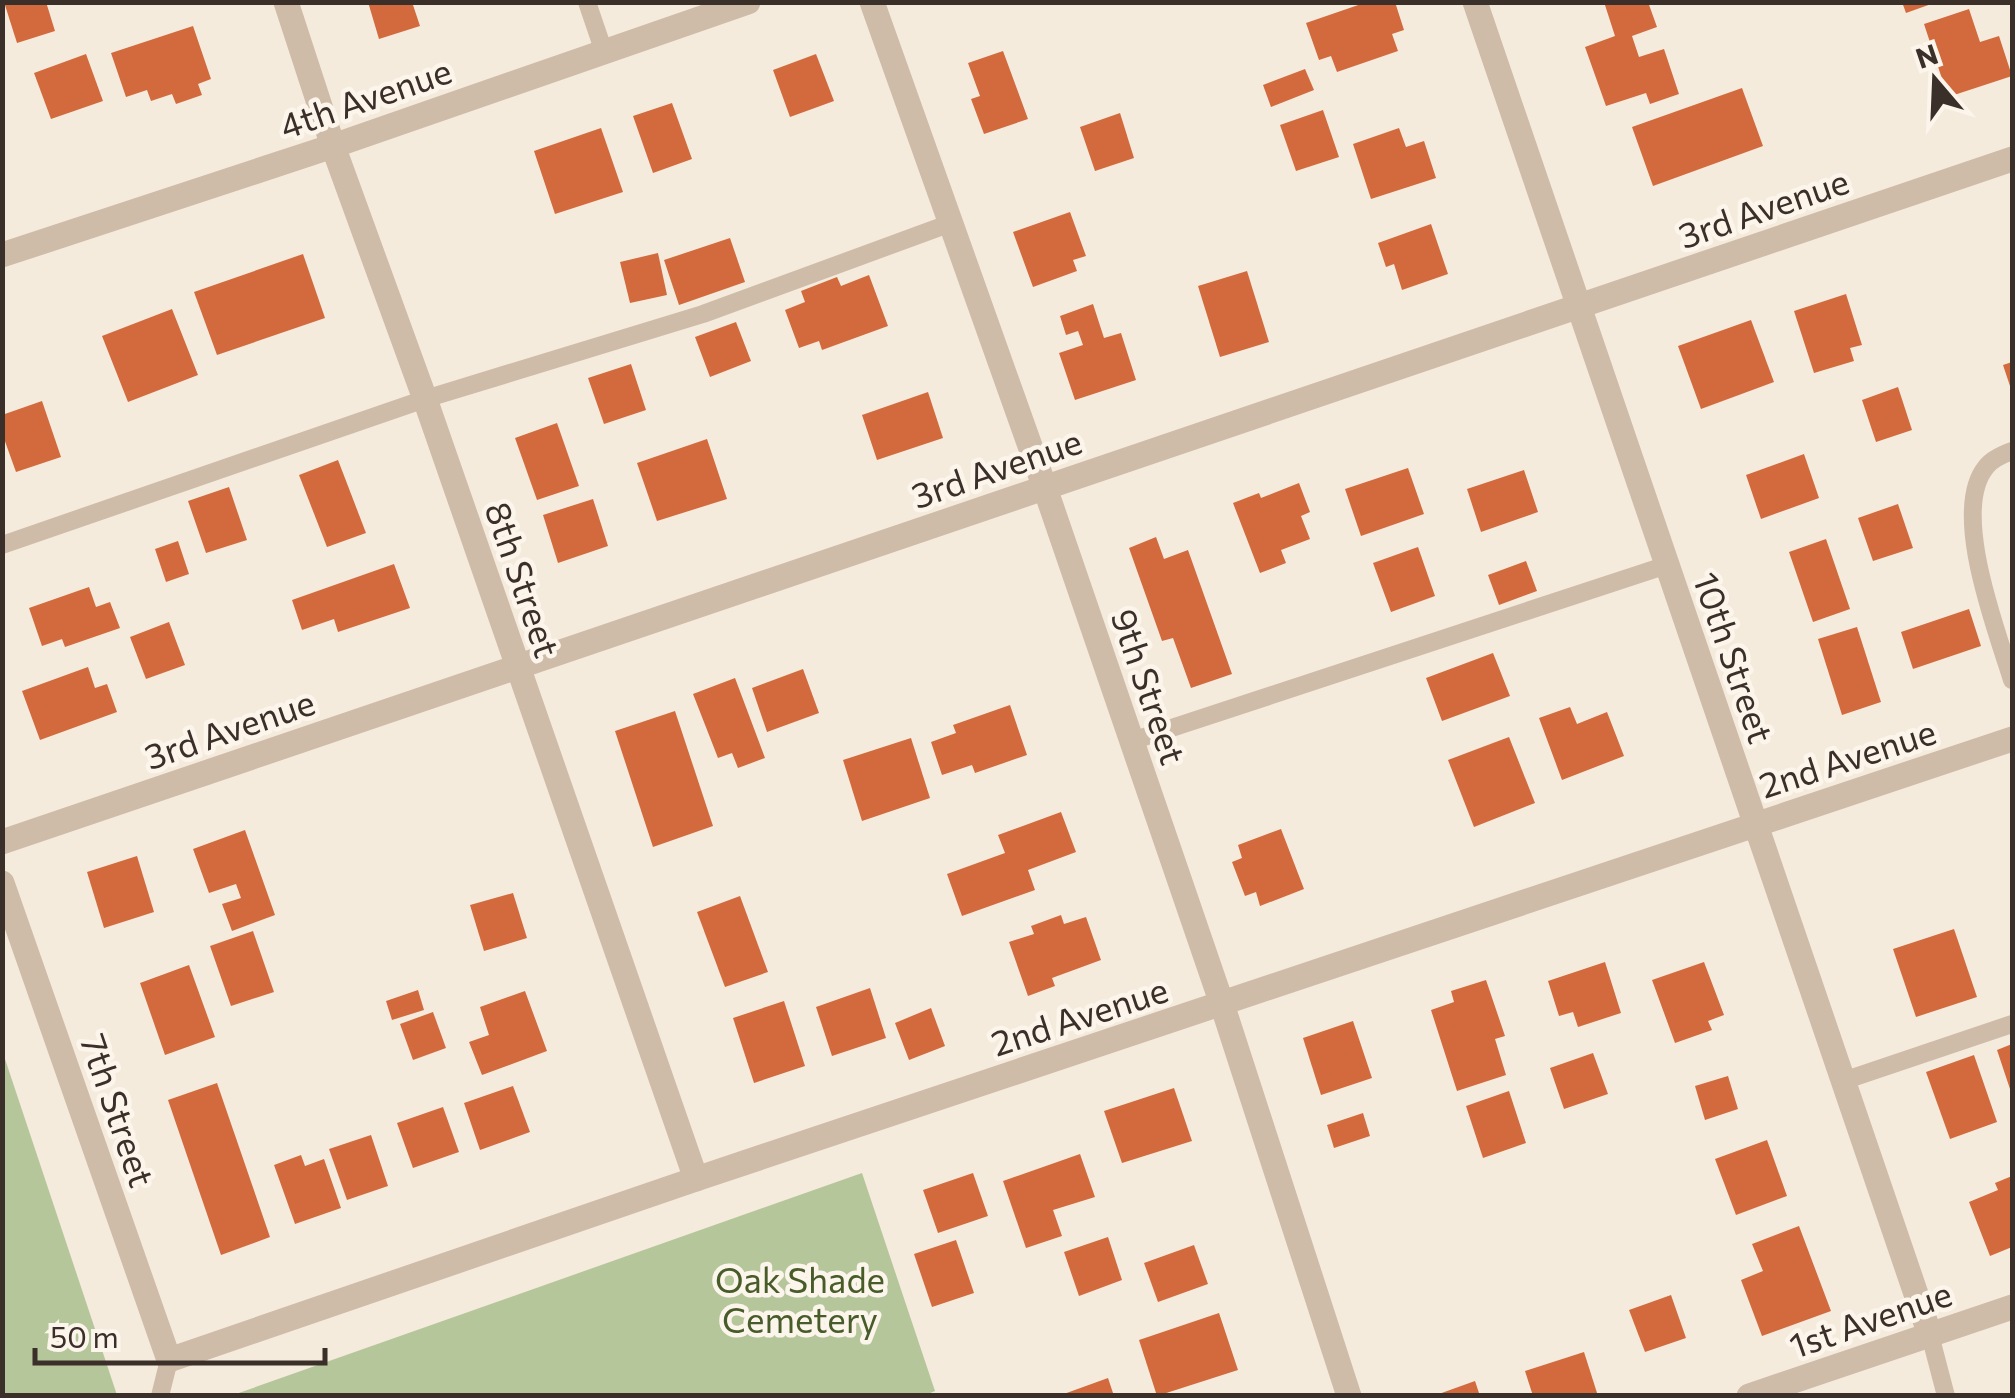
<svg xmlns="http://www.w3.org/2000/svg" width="2015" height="1398" viewBox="0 0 2015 1398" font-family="Commissioner,sans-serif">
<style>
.green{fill:#b5c69b}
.building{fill:#d26a3e}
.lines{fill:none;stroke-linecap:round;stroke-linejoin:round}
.lane{stroke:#cfbca8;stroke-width:18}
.street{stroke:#cfbca8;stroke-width:25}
.labels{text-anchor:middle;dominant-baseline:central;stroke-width:9;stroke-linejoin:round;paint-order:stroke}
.street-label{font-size:35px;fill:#3b2f29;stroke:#fcf5eb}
.park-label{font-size:35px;fill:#475c29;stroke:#fcf5eb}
</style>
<rect width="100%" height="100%" fill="#f5ebdd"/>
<g class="green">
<polygon points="3,1053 117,1395 3,1395"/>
<polygon points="862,1173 935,1391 923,1396 233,1395"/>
</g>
<g class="building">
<polygon points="4,2 46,2 55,31 17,43"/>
<polygon points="368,2 412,2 420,26 379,39"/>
<polygon points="1367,2 1395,2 1404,30 1392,34 1398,51 1337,72 1331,56 1319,60 1306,23"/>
<polygon points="1604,2 1648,2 1657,27 1632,36 1639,57 1664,49 1679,94 1650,104 1646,93 1606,106 1585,47 1615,36"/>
<polygon points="1902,2 1934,2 1934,3 1906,13"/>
<polygon points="1969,9 1980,42 1999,36 2012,76 1948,97 1924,24"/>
<polygon points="193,26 211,79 198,84 202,95 176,104 172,94 151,101 147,90 126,97 111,53"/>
<polygon points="1003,51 1028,119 984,134 971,99 980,96 968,63"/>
<polygon points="86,54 103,101 51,119 34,73"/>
<polygon points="816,54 834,101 790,117 773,70"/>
<polygon points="1305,69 1314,90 1271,107 1263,85"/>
<polygon points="1742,88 1763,146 1653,186 1632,127"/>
<polygon points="672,103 692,159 653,173 633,116"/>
<polygon points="1323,110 1339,157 1296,171 1280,125"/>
<polygon points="1120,113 1134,158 1095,171 1080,127"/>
<polygon points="601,128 623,192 555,214 534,151"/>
<polygon points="1399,128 1406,147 1424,141 1436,178 1371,199 1353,144"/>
<polygon points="1070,212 1086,256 1073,260 1077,271 1033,287 1013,232"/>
<polygon points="1431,224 1448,274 1402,290 1394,264 1386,267 1378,243"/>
<polygon points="730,238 745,282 679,305 664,260"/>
<polygon points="658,253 667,295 630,303 620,262"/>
<polygon points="303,254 325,318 217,355 194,292"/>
<polygon points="1247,271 1269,342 1220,357 1198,286"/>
<polygon points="869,275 888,326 822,350 819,341 799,348 785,310 805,302 801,291 837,277 841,286"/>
<polygon points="1846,294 1862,345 1850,348 1854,361 1814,373 1794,311"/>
<polygon points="1093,304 1104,338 1121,333 1136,380 1075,400 1059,353 1083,345 1078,331 1066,335 1060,316"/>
<polygon points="172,309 198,375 128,402 102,336"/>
<polygon points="1751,320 1774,382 1701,409 1678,346"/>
<polygon points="736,322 751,361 710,377 695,337"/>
<polygon points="2012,362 2012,392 2003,365"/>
<polygon points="631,364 646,410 604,424 588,378"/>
<polygon points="1898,387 1912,430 1876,442 1862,400"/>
<polygon points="928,392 943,438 877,460 862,415"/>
<polygon points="42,401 61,457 16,472 2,433 2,415"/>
<polygon points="557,423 579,486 537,500 515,438"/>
<polygon points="707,439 727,499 657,521 637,463"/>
<polygon points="1804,454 1819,498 1761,519 1746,475"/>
<polygon points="338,460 366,533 327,547 299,475"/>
<polygon points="1408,468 1424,514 1361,536 1345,489"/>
<polygon points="1524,470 1538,512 1481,532 1467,489"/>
<polygon points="1299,483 1310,512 1301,516 1310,539 1281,550 1286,563 1260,573 1233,503 1259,493 1261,498"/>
<polygon points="229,487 247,540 206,553 188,501"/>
<polygon points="593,499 608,546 558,563 543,515"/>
<polygon points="1898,504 1913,548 1873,561 1858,518"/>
<polygon points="1156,537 1164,559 1188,550 1232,674 1191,688 1173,638 1162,641 1129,548"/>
<polygon points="1826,539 1850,609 1813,622 1789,552"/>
<polygon points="178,541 189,574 166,582 155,549"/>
<polygon points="1418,547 1435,596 1391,612 1373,563"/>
<polygon points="1526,561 1537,591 1499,605 1488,575"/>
<polygon points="394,564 410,608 338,632 334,619 302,630 292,600"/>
<polygon points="89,587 96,607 110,602 120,628 65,647 62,639 42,646 29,608"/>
<polygon points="1969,609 1981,646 1913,669 1901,632"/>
<polygon points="169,622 185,665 146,679 130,637"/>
<polygon points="1857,627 1881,702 1842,715 1818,639"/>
<polygon points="1493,653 1510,696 1442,721 1426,678"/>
<polygon points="88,667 95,688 107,684 117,712 40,740 22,691"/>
<polygon points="803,669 819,713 767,732 752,688"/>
<polygon points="735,678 765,758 738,768 732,753 718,758 693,694"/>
<polygon points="1010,705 1027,755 975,773 972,765 942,775 931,742 956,733 953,725"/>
<polygon points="1570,707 1577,724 1607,712 1624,756 1562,780 1539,718"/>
<polygon points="675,711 713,826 653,847 615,731"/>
<polygon points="1509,737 1535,803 1474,827 1448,760"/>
<polygon points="911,738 930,798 862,821 843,760"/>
<polygon points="1061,812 1076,852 1028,870 1035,890 962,916 947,874 1005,853 998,835"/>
<polygon points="1281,829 1304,889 1260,906 1256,892 1245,896 1232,862 1242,858 1238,845"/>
<polygon points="245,830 275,915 232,931 222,904 241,898 236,884 209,893 193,849"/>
<polygon points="137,856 154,912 104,928 87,872"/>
<polygon points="513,893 527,938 484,951 470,905"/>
<polygon points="740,896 768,972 725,987 697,912"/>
<polygon points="1061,915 1064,924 1086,917 1101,960 1052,978 1055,986 1028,996 1009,942 1034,934 1031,926"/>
<polygon points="1954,929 1977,997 1916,1017 1893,949"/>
<polygon points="253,931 274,992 231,1006 210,946"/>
<polygon points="1605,962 1621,1013 1578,1027 1573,1012 1559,1016 1548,981"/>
<polygon points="1704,962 1724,1015 1708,1021 1712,1030 1675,1043 1652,980"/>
<polygon points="189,965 215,1037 165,1055 140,983"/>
<polygon points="1486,980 1505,1036 1495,1039 1506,1075 1457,1091 1431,1010 1454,1002 1451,991"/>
<polygon points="870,988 886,1038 832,1056 816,1007"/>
<polygon points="418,990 424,1010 392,1020 386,1001"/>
<polygon points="525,991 547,1051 482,1075 469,1042 489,1035 480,1007"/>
<polygon points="784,1001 805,1066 754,1083 733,1018"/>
<polygon points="931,1008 945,1046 909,1060 895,1023"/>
<polygon points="433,1012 446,1048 413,1060 400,1024"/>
<polygon points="1353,1021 1372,1078 1321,1095 1303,1038"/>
<polygon points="2012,1044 2012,1095 1997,1050"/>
<polygon points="1593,1053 1608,1094 1564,1109 1550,1068"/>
<polygon points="1974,1055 1997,1122 1950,1139 1926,1072"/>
<polygon points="1728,1076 1738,1109 1705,1120 1695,1086"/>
<polygon points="217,1083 270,1237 221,1255 168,1100"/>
<polygon points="513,1086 530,1132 480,1150 464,1103"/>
<polygon points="1174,1088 1192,1141 1122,1163 1104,1111"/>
<polygon points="1509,1091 1526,1143 1483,1158 1466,1106"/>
<polygon points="443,1107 459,1152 413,1168 397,1123"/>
<polygon points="1363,1113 1370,1136 1334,1148 1327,1125"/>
<polygon points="371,1135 388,1186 347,1200 329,1149"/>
<polygon points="1767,1140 1787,1196 1736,1215 1715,1159"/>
<polygon points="1080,1154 1095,1197 1053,1210 1062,1236 1026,1248 1003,1181"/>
<polygon points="301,1155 305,1166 324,1159 341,1208 295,1224 274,1165"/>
<polygon points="973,1173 988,1216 938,1233 923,1190"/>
<polygon points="2012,1176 2012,1247 1990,1256 1969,1202 1998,1190 1995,1183"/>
<polygon points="1799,1226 1831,1311 1762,1336 1741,1280 1763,1271 1752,1244"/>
<polygon points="1108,1237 1122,1280 1079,1296 1064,1252"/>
<polygon points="956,1240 974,1293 932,1307 914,1254"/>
<polygon points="1194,1245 1208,1284 1158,1302 1144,1263"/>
<polygon points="1671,1295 1686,1338 1645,1352 1629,1310"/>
<polygon points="1219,1313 1238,1370 1157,1396 1139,1340"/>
<polygon points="1584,1352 1598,1396 1533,1396 1525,1371"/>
<polygon points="1108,1378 1114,1396 1061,1396 1061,1395"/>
<polygon points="1475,1381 1480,1396 1436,1396 1436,1395"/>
</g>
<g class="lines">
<g class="lane">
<polyline points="587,2 604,52"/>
<path d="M2012,451C2004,454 1991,460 1986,467C1950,511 1997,631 2012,680"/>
<polyline points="2,545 425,399 703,314 951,223"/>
<polyline points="1132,741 1667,565"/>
<polyline points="1843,1081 2012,1024"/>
<polyline points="1930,1335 1946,1396"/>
<polyline points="160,1396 169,1360"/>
</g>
<g class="street">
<polyline points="286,2 333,146 425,399 696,1179"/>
<polyline points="872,2 1045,488 1222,1004 1349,1396"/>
<polyline points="1475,2 1930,1335"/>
<polyline points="2,255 333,146 748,2"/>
<polyline points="2,842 2012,159"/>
<polyline points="2,883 169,1360 696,1179 2012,739"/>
<polyline points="1749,1396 2012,1307"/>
</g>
</g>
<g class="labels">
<g class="street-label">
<text transform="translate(365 97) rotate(-19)">4th Avenue</text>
<text transform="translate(1763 207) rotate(-19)">3rd Avenue</text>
<text transform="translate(996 467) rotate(-19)">3rd Avenue</text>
<text transform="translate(524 579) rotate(71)">8th Street</text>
<text transform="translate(1735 657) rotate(71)">10th Street</text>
<text transform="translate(1150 686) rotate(71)">9th Street</text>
<text transform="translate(229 728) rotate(-19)">3rd Avenue</text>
<text transform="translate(1847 757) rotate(-18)">2nd Avenue</text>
<text transform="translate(1079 1015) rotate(-18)">2nd Avenue</text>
<text transform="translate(119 1110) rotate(71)">7th Street</text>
<text transform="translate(1870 1318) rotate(-19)">1st Avenue</text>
</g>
<g class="park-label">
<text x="800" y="1278">Oak Shade<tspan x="800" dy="40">Cemetery</tspan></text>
</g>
</g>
<rect width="2015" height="1398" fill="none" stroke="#3b2f29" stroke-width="10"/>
<g transform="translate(1935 80) rotate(341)" stroke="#fcf5eb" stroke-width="8" paint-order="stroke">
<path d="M0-8L18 38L0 25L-18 38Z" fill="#3b2f29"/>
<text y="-15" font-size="28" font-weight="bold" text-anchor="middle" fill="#3b2f29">N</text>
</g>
<path d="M35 1348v15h290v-15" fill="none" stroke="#3b2f29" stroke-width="5"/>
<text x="50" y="1348" font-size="30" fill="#3b2f29" stroke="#fcf5eb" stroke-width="8" paint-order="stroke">50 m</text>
</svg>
